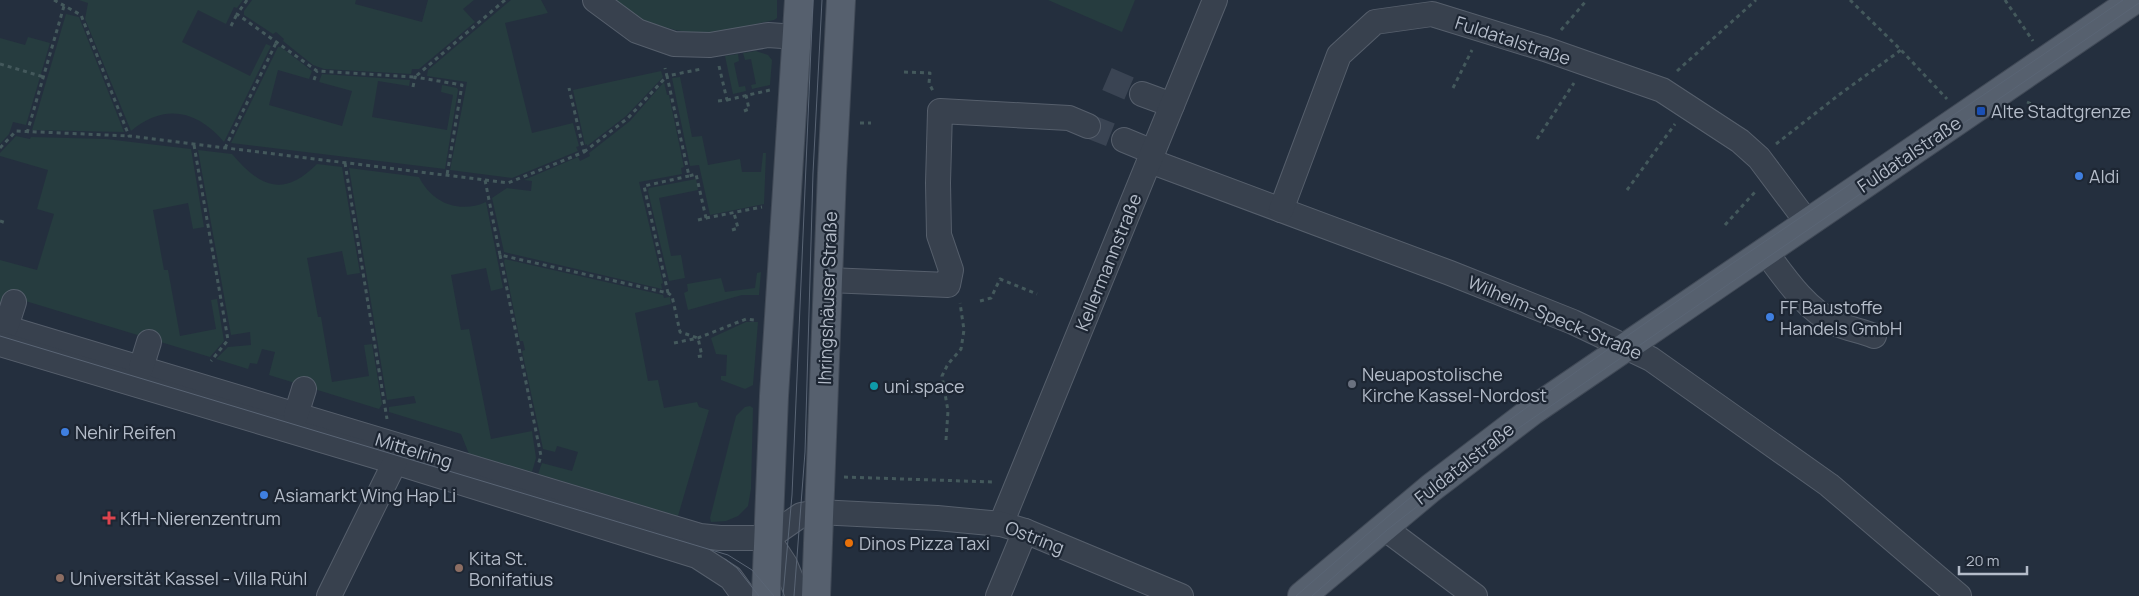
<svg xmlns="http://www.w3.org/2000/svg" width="2139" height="596" viewBox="0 0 2139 596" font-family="Manrope,sans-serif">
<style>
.green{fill:#263c3f}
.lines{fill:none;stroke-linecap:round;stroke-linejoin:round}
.minor-tunnel{stroke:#3a4453;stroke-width:24;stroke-dasharray:24 12;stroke-linecap:butt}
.minor-casing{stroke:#565f6c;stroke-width:26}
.major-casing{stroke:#414a57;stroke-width:30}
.path{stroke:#44595c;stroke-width:3;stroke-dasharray:4 4;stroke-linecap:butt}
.minor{stroke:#38414e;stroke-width:24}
.major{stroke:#56606e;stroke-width:28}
.tram{stroke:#5a6575;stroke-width:1}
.transit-dot{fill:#1a4fb4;stroke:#1d2633;stroke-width:2}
.shop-dot{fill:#3f7fe0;stroke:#1d2633;stroke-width:2}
.worship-dot{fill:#6b7280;stroke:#1d2633;stroke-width:2}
.culture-dot{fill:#0f9aa8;stroke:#1d2633;stroke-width:2}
.health-dot{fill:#e0444e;stroke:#1d2633;stroke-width:2}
.food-dot{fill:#e8710a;stroke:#1d2633;stroke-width:2}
.education-dot{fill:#8d6e63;stroke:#1d2633;stroke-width:2}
.labels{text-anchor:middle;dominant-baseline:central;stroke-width:4.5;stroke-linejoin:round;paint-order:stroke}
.street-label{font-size:18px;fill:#b4bcc9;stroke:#1d2633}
.poi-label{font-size:18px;fill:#b4bcc9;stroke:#1d2633;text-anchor:start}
</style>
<rect width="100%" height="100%" fill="#242f3e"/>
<g class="green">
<path d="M79,0H243L237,8L234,7L226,24L198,10L182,42L250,76L266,44L271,46L224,142C197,110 164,103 131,131L85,19L88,3Z"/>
<polygon points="252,0 356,0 355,4 422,22 428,0 474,0 463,9 475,22 419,69 412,69 411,74 324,69 313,65 283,41 284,39 276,32 273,34 244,15 244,11"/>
<polygon points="511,0 541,0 548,13 505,23 532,133 573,123 579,146 576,147 578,151 512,178 450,170 467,82 427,76 428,70"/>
<polygon points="614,0 777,0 777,18 774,20 706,35 675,30 640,20"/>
<polygon points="1048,0 1135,0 1122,32"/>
<polygon points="66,14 79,17 124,132 32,130"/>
<polygon points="28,37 50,43 26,125 13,122 9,134 0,144 0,38 25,45"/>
<polygon points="278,47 281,47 312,71 309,79 278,70 269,105 342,126 352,91 319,82 322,74 410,80 409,86 378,81 372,117 447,130 453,95 441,92 442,85 457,88 458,90 445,169 231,143"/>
<polygon points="756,51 768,55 772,60 770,85 752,89 751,85 756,84 751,59 745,60 743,53"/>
<polygon points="738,54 739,61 734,63 739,87 745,86 746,91 733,94 725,56"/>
<polygon points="661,71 663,77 626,116 587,146 587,144 585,145 573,90"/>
<polygon points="680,77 692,137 702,136 708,165 740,159 742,172 761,172 763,153 766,153 764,204 710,215 699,165 690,166 672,78"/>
<polygon points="664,82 667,95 669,95 684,167 681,168 682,174 639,182 663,283 661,284 662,289 504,252 492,198 507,188 531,191 532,181 524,180 578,157 580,161 590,156 589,153 630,121"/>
<polygon points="16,136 30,139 31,137 106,139 191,149 204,227 193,229 188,203 153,210 164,270 168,270 180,336 216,329 211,300 217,299 224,341 210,357 9,296 0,303 0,260 37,270 54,214 37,209 48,170 0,156 0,153"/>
<path d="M198,150L232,154C260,187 283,198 317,164L342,167L360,273L347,275L342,251L307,258L318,317H321L332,382L369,376L364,345L372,344L382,404L379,409L269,375L275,352L262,349L257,364L250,363L248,369L216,359L228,347L251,345L250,332L231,335Z"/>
<path d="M349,168L419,177C432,203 459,214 486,202L503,288L491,291L486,268L451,275L461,330L469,329L491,439L532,431L536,458L532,472L469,454L461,434L389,412V407L416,403L414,396L387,400Z"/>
<polygon points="696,179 698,190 659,198 671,256 681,255 685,278 669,281 648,191 649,188"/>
<polygon points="505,259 663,295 664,298 670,297 671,304 635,313 648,381 658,380 664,408 697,402 699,407 709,410 678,516 538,474 542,463 572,471 578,452 557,446 555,452 543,449 522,351 525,350 523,341 520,341 504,261"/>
<polygon points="761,272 759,295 742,295 688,310 684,293 688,291 687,284 721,278 725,292 755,288 757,273"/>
<polygon points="746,322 758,322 753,385 745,389 721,380 721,376 726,376 727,355 716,354 711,338"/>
<polygon points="750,406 753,408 751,489 748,506 738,516 726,521 711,522 710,518 736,416 745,407"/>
</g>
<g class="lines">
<g class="minor-tunnel">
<polyline points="1107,79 1142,94"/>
<polyline points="1088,126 1124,140"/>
</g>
<defs>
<g id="minor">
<polyline points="595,0 637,31 674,44 710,45 768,35 797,37"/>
<polyline points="1142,94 1172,105"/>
<polyline points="1124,140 1153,152"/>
<polyline points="1150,161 1450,273 1573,322 1651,359 1829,485 1959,596"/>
<polyline points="1281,210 1339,55 1375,22 1432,14 1545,49 1662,90 1740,141 1759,158 1807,222"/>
<path d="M1765,251C1784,277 1807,311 1837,324C1849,329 1862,331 1874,336"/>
<polyline points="828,280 948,285 951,270 939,235 938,183 940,111 1069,118 1088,126"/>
<polyline points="0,326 700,536 720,538 768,538 785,564 798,596"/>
<polyline points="6,327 14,302"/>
<polyline points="0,344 395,462 697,556 731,578 744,596"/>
<polyline points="141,368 149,342"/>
<polyline points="296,415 304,389"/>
<polyline points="1001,524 1215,0"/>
<polyline points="1383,527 1475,596"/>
<polyline points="768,538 801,515 818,512 937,518 1001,524 1025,531 1181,596"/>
<polyline points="329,596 395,462"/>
<polyline points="998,596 1025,531"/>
</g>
<g id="major">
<polyline points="766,596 774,396 799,0"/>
<polyline points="816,596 832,173 841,0"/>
<polyline points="1302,596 1431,488 1532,411 2134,0"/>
</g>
</defs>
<use href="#minor" class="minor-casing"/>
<use href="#major" class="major-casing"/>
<g class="path">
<polyline points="54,0 81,15 129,136 485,180 500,255 668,293 672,296 680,332 698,338 702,356 695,357"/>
<polyline points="247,0 237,14 317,71 415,77 505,0"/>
<polyline points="1850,0 1901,50 1947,99"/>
<polyline points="2005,0 2033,41"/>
<polyline points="231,26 237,14"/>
<polyline points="1561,30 1587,0"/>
<polyline points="0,64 44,77"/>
<polyline points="1677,71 1756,0"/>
<polyline points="904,72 930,73 929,83 933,91"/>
<polyline points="314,80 317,71"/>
<polyline points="413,87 415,77 462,85 447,175"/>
<polyline points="1453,88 1472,50"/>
<polyline points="727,100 770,90"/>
<polyline points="718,101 727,100 719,66"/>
<polyline points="2027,102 2043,109 2054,108 2102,113"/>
<polyline points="744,111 749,109 746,95"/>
<polyline points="860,123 871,123"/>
<polyline points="27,133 64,6"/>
<polyline points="1537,139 1574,83"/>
<polyline points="1776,144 1840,94 1901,50"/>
<polyline points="194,145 228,340 211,361"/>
<polyline points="0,148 16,131 129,136"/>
<polyline points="225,148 277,41"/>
<polyline points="584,152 628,118 667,76 665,68"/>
<polyline points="345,163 387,419"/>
<polyline points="485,180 508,183 584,152 569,88"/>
<polyline points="1627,190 1675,124"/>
<polyline points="706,218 762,207"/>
<polyline points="698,220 706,218 696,174 689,176 667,76 701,69"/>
<polyline points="0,221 6,223"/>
<polyline points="1725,225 1755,192"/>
<polyline points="732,230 738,228 734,213"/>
<polyline points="500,255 541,456 538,465"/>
<polyline points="668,293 644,186 689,176"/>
<polyline points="980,301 991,298 1000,279 1037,294"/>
<polyline points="674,343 698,338 746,319 754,320"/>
<polyline points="946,440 948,411 942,376 948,364 961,349 964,330 960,303"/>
<polyline points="844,477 993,482"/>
</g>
<use href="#minor" class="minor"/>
<use href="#major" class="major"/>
<g class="tram">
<polyline points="0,336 728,555 752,570 774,596"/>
<polyline points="725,559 737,568 759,596"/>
<polyline points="783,596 792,495 813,0"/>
<polyline points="794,596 805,452 813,173 822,0"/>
<path d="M1296,596C1363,538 1429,479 1501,426C1704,277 1916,143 2123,0"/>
<polyline points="1312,596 1387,530 1507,436 2139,3"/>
</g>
</g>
<rect class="transit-dot" x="1976" y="106" width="10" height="10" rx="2.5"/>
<g class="shop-dot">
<circle cx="2079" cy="176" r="5"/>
<circle cx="1770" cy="317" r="5"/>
<circle cx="65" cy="432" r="5"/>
<circle cx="264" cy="495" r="5"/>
</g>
<circle class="worship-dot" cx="1352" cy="384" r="5"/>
<circle class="culture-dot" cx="874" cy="386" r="5"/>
<path class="health-dot" d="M106.5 510.5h5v5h5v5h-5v5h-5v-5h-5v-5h5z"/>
<circle class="food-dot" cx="849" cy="543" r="5"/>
<g class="education-dot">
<circle cx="459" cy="568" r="5"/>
<circle cx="60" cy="578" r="5"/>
</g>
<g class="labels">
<g class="street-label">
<text transform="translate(1513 40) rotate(18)">Fuldatalstraße</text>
<text transform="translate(1909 154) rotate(-34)">Fuldatalstraße</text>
<text transform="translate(1108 262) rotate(-68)">Kellermannstraße</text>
<text transform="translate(827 298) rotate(-88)">Ihringshäuser Straße</text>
<text transform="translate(1555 317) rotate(23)">Wilhelm-Speck-Straße</text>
<text transform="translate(414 450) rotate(17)">Mittelring</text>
<text transform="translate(1464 463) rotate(-38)">Fuldatalstraße</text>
<text transform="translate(1035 537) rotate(21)">Ostring</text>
</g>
<g class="poi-label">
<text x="1991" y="111">Alte Stadtgrenze</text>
<text x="2089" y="176">Aldi</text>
<text x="1780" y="307">FF Baustoffe<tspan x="1780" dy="21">Handels GmbH</tspan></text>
<text x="1362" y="374">Neuapostolische<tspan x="1362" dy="21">Kirche Kassel-Nordost</tspan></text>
<text x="884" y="386">uni.space</text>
<text x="75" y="432">Nehir Reifen</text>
<text x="274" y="495">Asiamarkt Wing Hap Li</text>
<text x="120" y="518">KfH-Nierenzentrum</text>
<text x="859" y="543">Dinos Pizza Taxi</text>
<text x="469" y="558">Kita St.<tspan x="469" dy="21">Bonifatius</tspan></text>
<text x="70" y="578">Universität Kassel - Villa Rühl</text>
</g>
</g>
<path d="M1959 566v8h68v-8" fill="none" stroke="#b4bcc9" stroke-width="2.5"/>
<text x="1966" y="566" font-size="15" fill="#b4bcc9" stroke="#1d2633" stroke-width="4" paint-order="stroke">20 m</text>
</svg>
